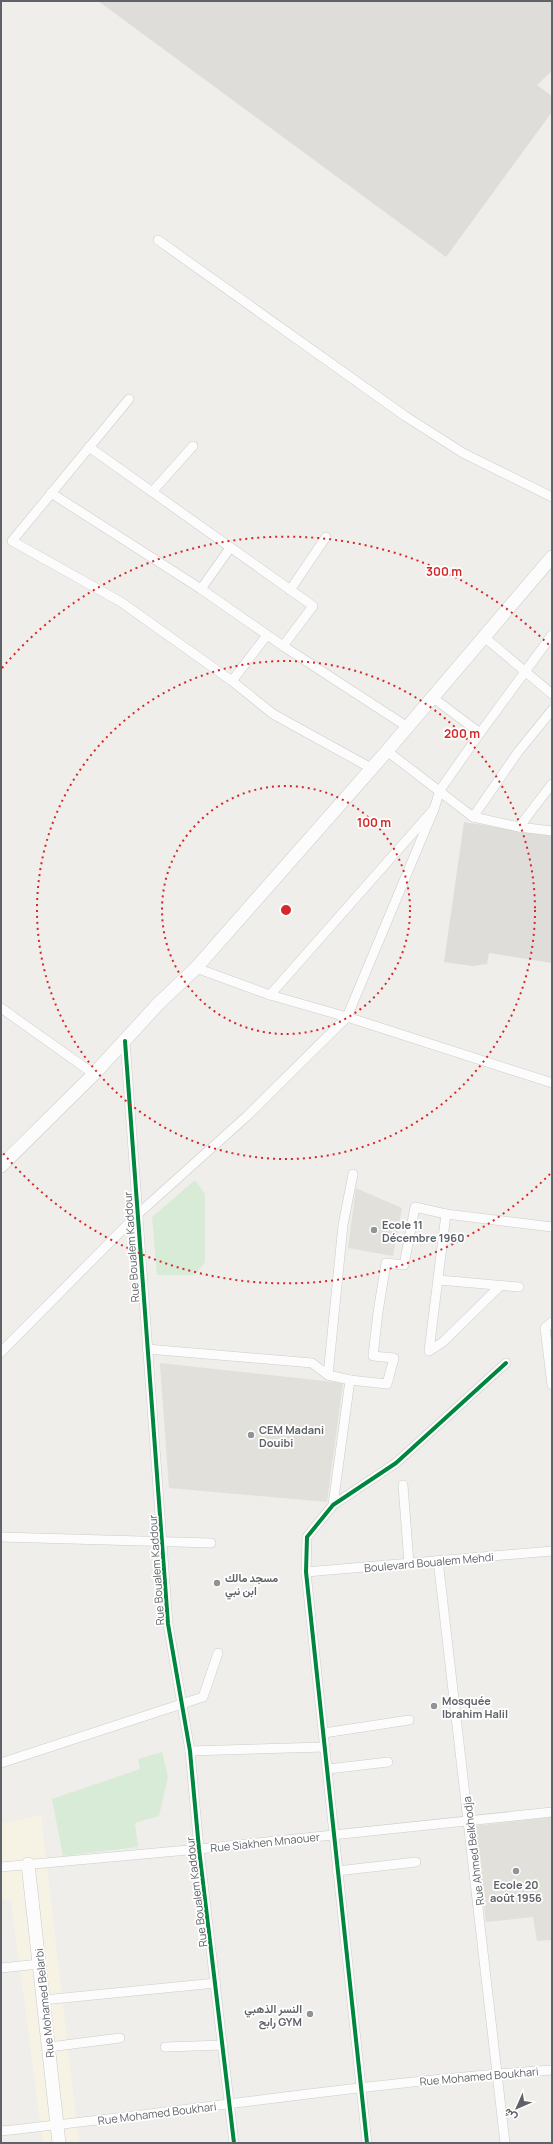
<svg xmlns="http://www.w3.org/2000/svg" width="553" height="2144" viewBox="0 0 553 2144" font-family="Manrope,Vazirmatn,sans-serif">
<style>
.commercial{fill:#f7f3e4}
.industrial{fill:#dfddda}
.education{fill:#e2e0da}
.green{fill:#d8ebd6}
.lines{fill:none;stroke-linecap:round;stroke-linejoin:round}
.street-casing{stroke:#cbcccc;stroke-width:10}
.secondary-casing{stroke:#cacacb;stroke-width:14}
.street{stroke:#fdfcfc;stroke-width:9}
.secondary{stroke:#fdfcfc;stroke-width:13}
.cycleway-casing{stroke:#fff;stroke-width:6}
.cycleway{stroke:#00873e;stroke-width:4}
.ring{fill:none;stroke:#d62828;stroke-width:2;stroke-dasharray:2 4}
.poi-dot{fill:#919496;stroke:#fff;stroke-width:1.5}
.labels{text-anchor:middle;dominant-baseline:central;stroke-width:3.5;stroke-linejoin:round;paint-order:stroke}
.poi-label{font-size:11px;font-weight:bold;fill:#5f6368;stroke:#fff;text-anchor:start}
.street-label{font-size:11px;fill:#5f6368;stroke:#fff}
.centre{fill:#d62828;stroke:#fff;stroke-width:2}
.ring-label{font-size:12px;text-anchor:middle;font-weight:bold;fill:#d62828;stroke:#fff;stroke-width:3.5;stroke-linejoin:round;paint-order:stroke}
</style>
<rect width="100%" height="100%" fill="#efeeea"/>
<polygon class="commercial" points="41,1815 79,2143 43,2143 11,1900 1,1899 1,1824"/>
<g class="industrial">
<polygon points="98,1 552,1 552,71 537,85 552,96 552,112 446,257"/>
<polygon points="464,822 552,836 552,963 489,953 487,964 472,966 444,962"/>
</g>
<g class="education">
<polygon points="356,1188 402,1208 393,1256 348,1248"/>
<polygon points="160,1363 343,1383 327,1502 169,1488"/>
<polygon points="552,1817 552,1940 537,1941 533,1917 486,1922 474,1826"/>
</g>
<g class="green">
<polygon points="195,1180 205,1194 205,1262 195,1275 157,1275 152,1217"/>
<polygon points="162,1752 168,1777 159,1816 135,1823 138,1847 63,1856 52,1799 140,1769 138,1759"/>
</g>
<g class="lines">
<defs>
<g id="street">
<polyline points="158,240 405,416 463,453 552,497"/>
<polyline points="129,399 12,541 121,602 232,681 273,714 371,768"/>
<polyline points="89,447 313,606 283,646"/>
<polyline points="152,492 193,446"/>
<polyline points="51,493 201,589 283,646 406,726"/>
<polyline points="201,589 230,548"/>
<polyline points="290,590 326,537"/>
<polyline points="483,636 552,694"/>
<polyline points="232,681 267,635"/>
<polyline points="432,697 480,733"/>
<polyline points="387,751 473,817 519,827 552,831"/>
<polyline points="473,817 518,752 552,710"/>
<polyline points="519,827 552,784"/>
<polyline points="196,968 270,995 347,1017 552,1083"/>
<polyline points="270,995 434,809 440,790 480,733 552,635"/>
<polyline points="1,1008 94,1074"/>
<polyline points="125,1041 168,1624 190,1751 199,1849 234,2143"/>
<polyline points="446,1214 429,1351 443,1342 500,1286"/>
<polyline points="439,1280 519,1287"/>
<polyline points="552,1322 545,1328 552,1385"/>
<polyline points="147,1349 312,1363 328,1375 350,1380 333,1505"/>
<polyline points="1,1352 138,1214 247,1116 347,1017 434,809"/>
<polyline points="328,1375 343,1225 353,1174"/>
<polyline points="350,1380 387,1384 394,1358 373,1356 378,1312 386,1263 404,1265 415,1207 446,1214 552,1227"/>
<polyline points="403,1485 409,1564"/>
<polyline points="1,1537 211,1543"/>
<polyline points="438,1560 505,2143"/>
<polyline points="306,1572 552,1551"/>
<polyline points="324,1733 409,1720"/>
<polyline points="190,1751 325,1747"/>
<polyline points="1,1763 203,1697 218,1653"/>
<polyline points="328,1769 388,1762"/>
<polyline points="1,1867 199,1849 552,1812"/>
<polyline points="337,1871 416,1862"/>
<polyline points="1,1968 39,1964"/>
<polyline points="43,2000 216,1983"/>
<polyline points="49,2047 120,2038"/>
<polyline points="165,2047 223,2045"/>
<path d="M1,2131C185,2112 368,2082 552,2070"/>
<polyline points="367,2143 306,1572 307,1537 333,1505 396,1463 506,1363"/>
</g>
<g id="secondary">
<polyline points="1,1166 94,1074 158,1004 196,968 387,751 552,557"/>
<polyline points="28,1864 59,2143"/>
</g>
</defs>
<use href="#street" class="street-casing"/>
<use href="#secondary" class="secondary-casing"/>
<use href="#street" class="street"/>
<use href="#secondary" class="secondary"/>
<defs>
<g id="cycleway">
<polyline points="125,1041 168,1624 190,1751 199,1849 234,2143"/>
<polyline points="367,2143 306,1572 307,1537 333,1505 396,1463 506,1363"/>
</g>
</defs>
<use href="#cycleway" class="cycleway-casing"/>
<use href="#cycleway" class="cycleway"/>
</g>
<g class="ring">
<circle cx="286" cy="910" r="124"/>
<circle cx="286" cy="910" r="249"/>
<path d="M550 1174A373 373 0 0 1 2 1152M2 668A373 373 0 0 1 550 646"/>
</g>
<g class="poi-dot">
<circle cx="374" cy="1230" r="4"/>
<circle cx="251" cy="1435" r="4"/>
<circle cx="217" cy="1583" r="4"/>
<circle cx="434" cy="1706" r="4"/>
<circle cx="516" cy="1871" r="4"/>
<circle cx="310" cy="2014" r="4"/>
</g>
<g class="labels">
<g class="poi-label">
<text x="382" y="1224">Ecole 11<tspan x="382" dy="13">Décembre 1960</tspan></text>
<text x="259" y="1429">CEM Madani<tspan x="259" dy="13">Douibi</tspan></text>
<text x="225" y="1577">مسجد مالك<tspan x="225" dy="13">ابن نبي</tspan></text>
<text x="442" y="1700">Mosquée<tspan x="442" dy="13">Ibrahim Halil</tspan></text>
<text x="516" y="1884" text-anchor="middle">Ecole 20<tspan x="516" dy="13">août 1956</tspan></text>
<text x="302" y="2008" text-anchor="end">النسر الذهبي<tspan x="302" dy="13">رابح GYM</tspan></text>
</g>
<g class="street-label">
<text transform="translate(131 1247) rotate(-94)">Rue Boualem Kaddour</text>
<text transform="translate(429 1562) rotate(-5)">Boulevard Boualem Mehdi</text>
<text transform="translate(156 1570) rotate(-94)">Rue Boualem Kaddour</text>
<text transform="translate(265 1842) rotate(-6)">Rue Siakhen Mnaouer</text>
<text transform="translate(473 1851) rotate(-97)">Rue Ahmed Belkhodja</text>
<text transform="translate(196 1892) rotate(-97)">Rue Boualem Kaddour</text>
<text transform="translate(44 2003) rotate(-96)">Rue Mohamed Belarbi</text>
<text transform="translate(479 2076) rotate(-5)">Rue Mohamed Boukhari</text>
<text transform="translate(157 2113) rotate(-7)">Rue Mohamed Boukhari</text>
</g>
</g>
<circle cx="286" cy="910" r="6" class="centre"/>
<g class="ring-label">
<text x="444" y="576">300 m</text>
<text x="462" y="738">200 m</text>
<text x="374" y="827">100 m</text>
</g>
<rect width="553" height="2144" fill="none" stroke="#5f6368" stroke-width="4"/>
<g transform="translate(517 2108) rotate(225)" stroke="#ffffff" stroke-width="3" paint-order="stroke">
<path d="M0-3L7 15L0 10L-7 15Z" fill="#5f6368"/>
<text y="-6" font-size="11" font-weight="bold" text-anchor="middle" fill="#5f6368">ش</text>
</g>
</svg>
